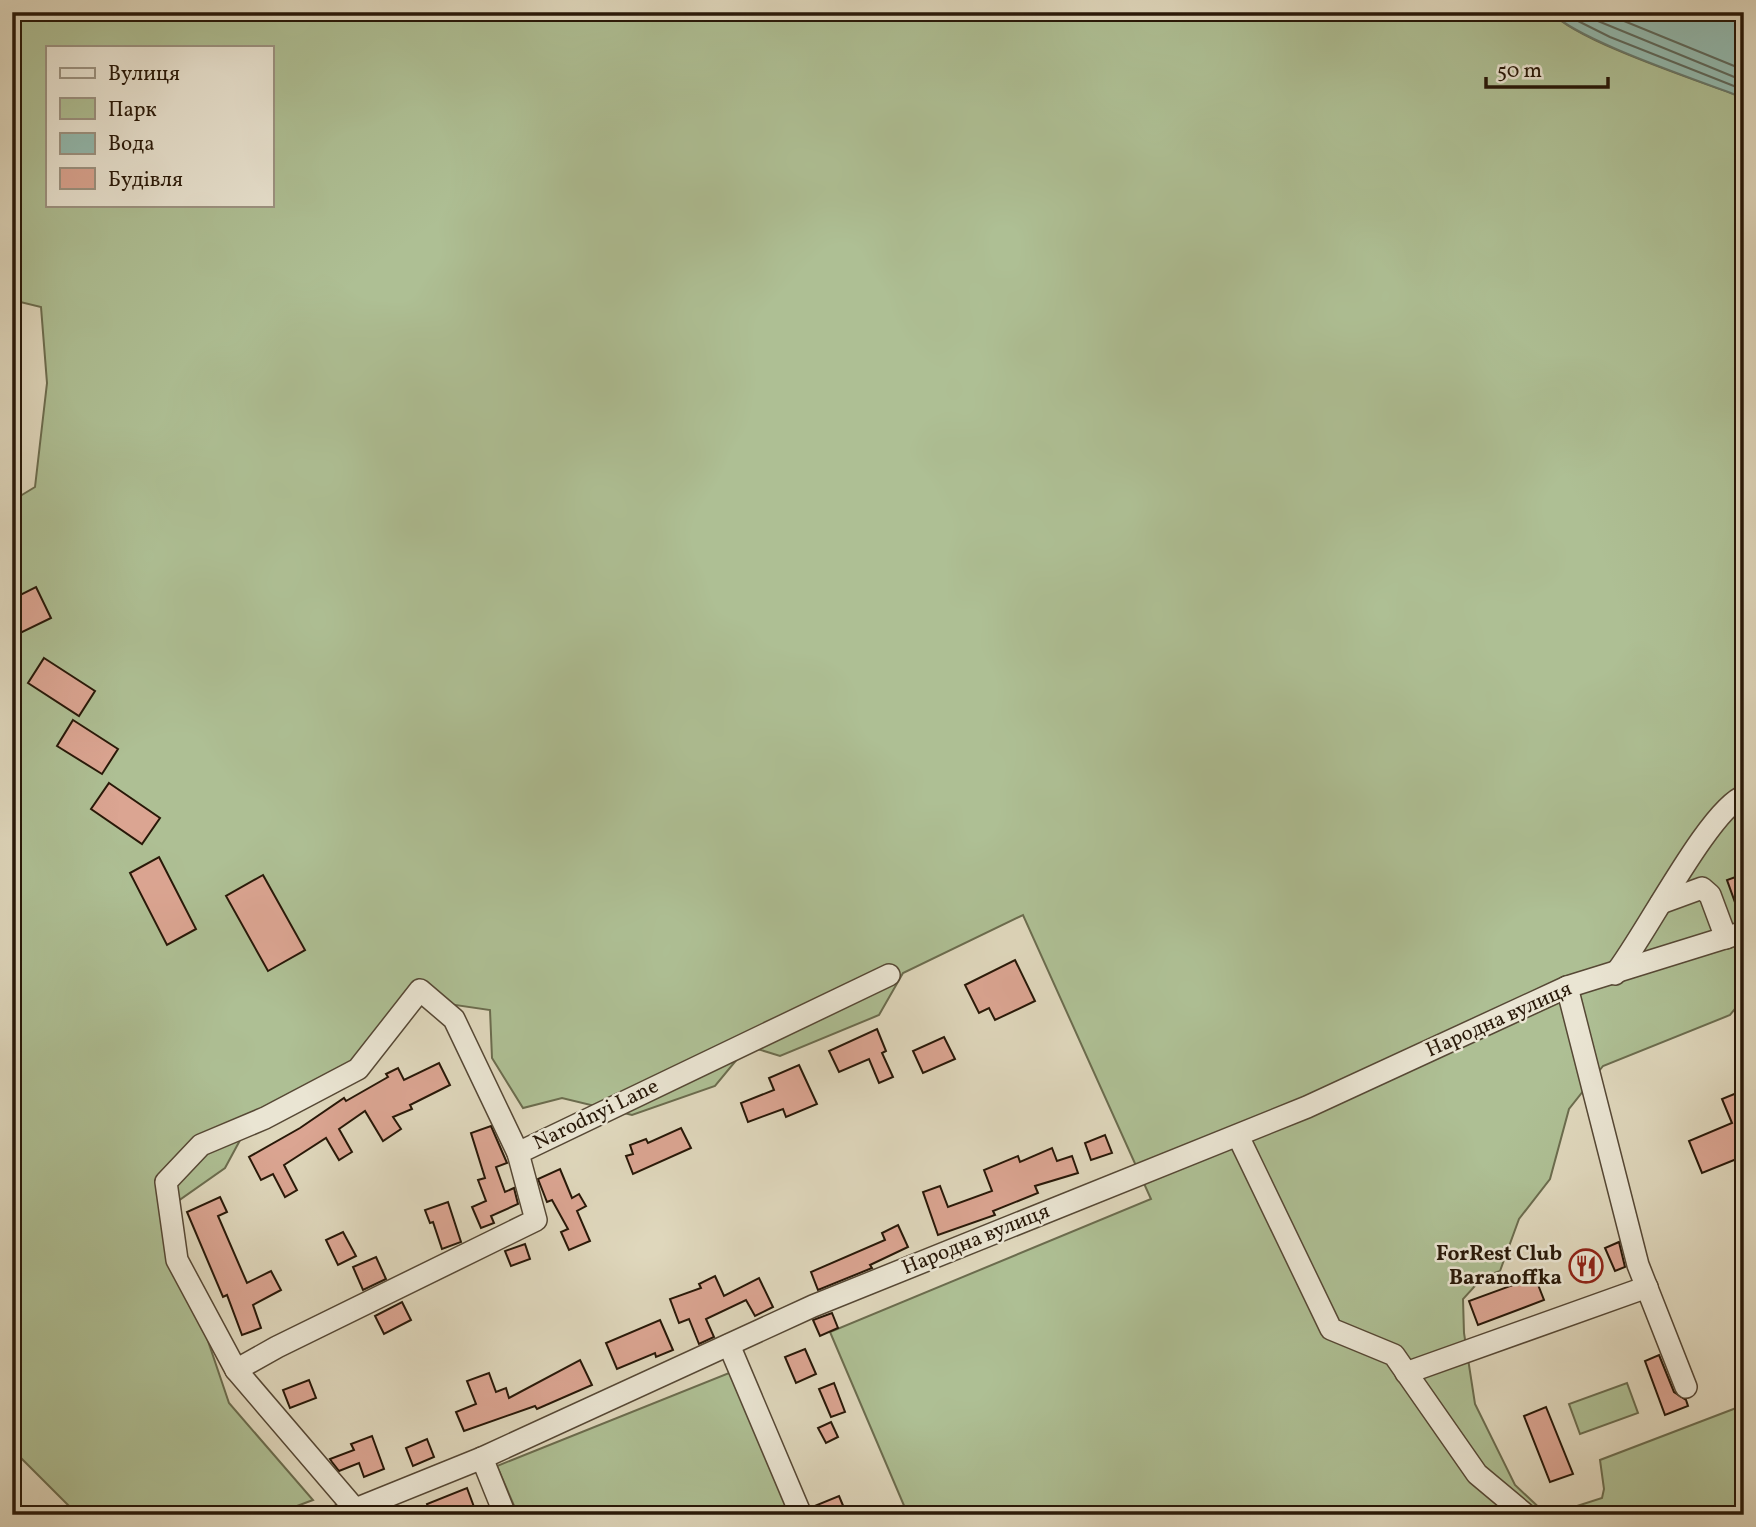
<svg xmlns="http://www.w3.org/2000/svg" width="1756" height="1527" viewBox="0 0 1756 1527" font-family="Vollkorn,serif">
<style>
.green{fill:#aebf94;stroke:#6b6c4e;stroke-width:2;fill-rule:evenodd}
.water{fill:#93baaf;stroke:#68796c;stroke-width:2}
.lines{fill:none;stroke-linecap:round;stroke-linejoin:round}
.shore{stroke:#5e695c;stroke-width:2}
.building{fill:#dba592;stroke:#281808;stroke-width:2}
.minor-casing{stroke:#564835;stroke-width:24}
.minor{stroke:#eae5d3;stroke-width:21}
.labels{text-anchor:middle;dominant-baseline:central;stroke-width:5;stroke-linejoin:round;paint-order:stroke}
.street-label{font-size:21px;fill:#281808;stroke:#eae5d3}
.poi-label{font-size:21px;font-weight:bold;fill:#281808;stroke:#eae5d3;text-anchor:end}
</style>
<rect width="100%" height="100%" fill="#dfd7bc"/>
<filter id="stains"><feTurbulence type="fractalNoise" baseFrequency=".00286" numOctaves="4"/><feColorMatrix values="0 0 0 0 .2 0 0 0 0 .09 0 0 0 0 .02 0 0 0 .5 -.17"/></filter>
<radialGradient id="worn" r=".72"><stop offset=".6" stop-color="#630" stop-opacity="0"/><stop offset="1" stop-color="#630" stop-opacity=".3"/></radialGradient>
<g class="green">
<path d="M12,12H1551C1578,42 1700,81 1744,98V998L1730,1015L1603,1066L1569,1109L1550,1179L1519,1219L1500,1271L1483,1277L1463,1299L1464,1333L1475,1404L1515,1485L1547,1515H908L830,1332L1151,1199L1023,915L903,973L879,1015L780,1056L748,1046L715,1086L632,1115L562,1098L523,1108L492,1058L490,1010L408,998L353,1066L252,1118L225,1168L164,1211L229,1403L313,1500L273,1515H78L12,1449V501L35,487L47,383L41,307L12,300ZM47,47H271V205H47Z"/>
<polygon points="739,1369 801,1515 518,1515 497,1466"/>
<polygon points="1627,1383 1638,1413 1580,1434 1569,1404"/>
<polygon points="1744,1405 1744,1515 1549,1515 1602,1498 1604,1489 1600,1460"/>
</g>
<path class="water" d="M1551,12H1744V98C1701,81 1578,41 1551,12Z"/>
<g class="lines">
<g class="shore">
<polyline points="1560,12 1610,37 1744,90"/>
<polyline points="1576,12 1744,81"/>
<polyline points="1602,12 1744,70"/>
</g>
</g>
<g class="building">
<polygon points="36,587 51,618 12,637 12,599"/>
<polygon points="44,658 95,691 79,716 28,683"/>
<polygon points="73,720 118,749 102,774 57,746"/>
<polygon points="109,783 160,818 142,844 91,809"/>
<polygon points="159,857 196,929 167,945 130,873"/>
<polygon points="1744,874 1744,919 1741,919 1727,880"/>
<polygon points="263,875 305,950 268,971 226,896"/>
<polygon points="1015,960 1035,1001 995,1020 989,1008 979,1013 965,985"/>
<polygon points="877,1029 886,1051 882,1053 893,1077 879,1083 869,1059 839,1072 829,1051"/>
<polygon points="944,1037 955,1059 923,1073 913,1051"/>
<polygon points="439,1063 450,1085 410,1105 412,1109 393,1117 401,1129 383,1141 365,1111 339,1129 352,1152 339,1160 326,1138 284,1165 297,1190 285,1197 273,1174 261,1180 249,1157 300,1128 344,1098 346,1101 388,1077 386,1074 398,1068 404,1080"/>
<polygon points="799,1065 817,1104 786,1117 783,1109 748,1122 741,1103 774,1090 769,1078"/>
<polygon points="1744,1090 1744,1156 1702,1173 1689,1141 1732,1123 1722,1099"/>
<polygon points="491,1126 507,1163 496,1167 505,1192 514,1188 518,1204 491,1216 494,1223 481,1228 472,1207 486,1201 478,1180 485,1178 471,1133"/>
<polygon points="681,1128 691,1148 633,1174 626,1156 633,1154 630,1145 646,1139 648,1143"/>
<polygon points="1105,1135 1112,1153 1091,1160 1085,1143"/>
<polygon points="1052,1148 1057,1161 1072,1156 1078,1173 1035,1186 1038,1193 993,1211 995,1215 938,1235 923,1192 940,1186 948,1207 992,1191 984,1170 1018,1156 1020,1162"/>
<polygon points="560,1169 572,1198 579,1194 586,1206 577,1211 590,1241 569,1250 561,1232 568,1229 552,1200 547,1202 538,1179"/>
<polygon points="220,1197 227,1212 218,1216 247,1283 271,1271 281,1290 253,1305 261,1328 242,1335 227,1295 223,1297 187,1212"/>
<polygon points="448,1202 461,1242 442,1249 433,1222 430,1223 425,1210"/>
<polygon points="898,1225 908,1247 870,1265 872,1268 818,1290 811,1272 885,1240 882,1233"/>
<polygon points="343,1232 356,1256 338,1265 326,1240"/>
<polygon points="1619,1242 1625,1267 1615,1271 1605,1248"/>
<polygon points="525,1244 530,1259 511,1266 505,1251"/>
<polygon points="376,1257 386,1279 363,1290 353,1267"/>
<polygon points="715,1276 724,1296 759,1278 773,1307 755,1316 746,1300 706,1319 714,1337 699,1344 689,1319 679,1323 670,1299 701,1288 699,1284"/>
<polygon points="1535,1277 1544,1300 1478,1325 1469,1301"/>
<polygon points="402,1302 411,1320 384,1334 375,1316"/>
<polygon points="832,1313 838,1328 820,1336 813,1320"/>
<polygon points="660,1320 673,1350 656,1357 655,1353 617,1369 606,1343"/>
<polygon points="805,1349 816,1374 796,1383 785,1357"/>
<polygon points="1659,1355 1674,1392 1686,1400 1688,1406 1665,1415 1645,1361"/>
<polygon points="580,1360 592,1385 537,1409 535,1406 464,1431 456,1412 476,1404 467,1381 489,1373 496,1392 506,1388 509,1398"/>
<polygon points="309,1380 316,1398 290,1408 283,1390"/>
<polygon points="834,1383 845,1412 831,1417 819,1389"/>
<polygon points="1546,1407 1573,1474 1550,1482 1524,1416"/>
<polygon points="831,1422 838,1437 826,1443 818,1428"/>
<polygon points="372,1436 384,1469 364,1477 359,1463 339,1471 332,1462 330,1459 354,1450 351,1444"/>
<polygon points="427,1439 434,1457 413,1466 406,1448"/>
<polygon points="467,1488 477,1515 431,1515 427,1504"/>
<polygon points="839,1496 847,1515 814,1515 812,1507"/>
</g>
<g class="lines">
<defs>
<g id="minor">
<polyline points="1661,903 1702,888 1710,895 1726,938"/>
<path d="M1615,974C1644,938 1709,809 1744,796"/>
<polyline points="1567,987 1638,1265 1686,1387"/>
<polyline points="1238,1136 1331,1329 1394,1355 1477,1474 1526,1515"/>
<polyline points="729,1345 801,1515"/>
<polyline points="236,1370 277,1347 536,1220 518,1153 889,975"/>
<polyline points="1406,1373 1647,1287"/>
<polyline points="482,1458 505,1515"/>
<polyline points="355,1509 236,1370 177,1260 166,1182 201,1145 265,1118 358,1069 420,990 454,1019 518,1153"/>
<polyline points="341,1515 482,1458 813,1306 1307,1107 1567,987 1744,932"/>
</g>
</defs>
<use href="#minor" class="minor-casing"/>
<use href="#minor" class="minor"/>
</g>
<defs>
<symbol id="restaurant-ring" viewBox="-11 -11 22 22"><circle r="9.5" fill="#eae5d3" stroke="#8f2418" stroke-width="1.5"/><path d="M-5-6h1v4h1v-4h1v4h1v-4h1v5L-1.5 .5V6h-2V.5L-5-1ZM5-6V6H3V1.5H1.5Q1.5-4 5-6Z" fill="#8f2418"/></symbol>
</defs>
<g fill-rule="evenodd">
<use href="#restaurant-ring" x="1567" y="1247" width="38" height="38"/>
</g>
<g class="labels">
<g class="street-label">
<text transform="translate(1499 1020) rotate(-24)">Народна вулиця</text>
<text transform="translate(596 1115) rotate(-26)">Narodnyi Lane</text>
<text transform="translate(976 1240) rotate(-22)">Народна вулиця</text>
</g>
<g class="poi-label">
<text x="1562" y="1254">ForRest Club<tspan x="1562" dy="24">Baranoffka</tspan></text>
</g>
</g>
<rect width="1756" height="1527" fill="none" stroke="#dfd7bc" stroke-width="42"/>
<rect x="14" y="14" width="1728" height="1499" fill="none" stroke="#281808" stroke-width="3.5"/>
<rect x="21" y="21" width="1714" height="1485" fill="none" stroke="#281808" stroke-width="2"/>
<rect x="46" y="46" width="228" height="161" fill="#eae5d3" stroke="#9c9382" stroke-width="2"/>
<rect x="60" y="68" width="35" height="10" fill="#eae5d3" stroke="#9c9382" stroke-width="2"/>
<text x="108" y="80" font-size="21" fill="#281808">Вулиця</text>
<rect x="60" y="98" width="35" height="21" fill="#aebf94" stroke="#9c9382" stroke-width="2"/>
<text x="108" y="116" font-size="21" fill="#281808">Парк</text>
<rect x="60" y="133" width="35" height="21" fill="#93baaf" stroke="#9c9382" stroke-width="2"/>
<text x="108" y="150" font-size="21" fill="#281808">Вода</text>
<rect x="60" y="168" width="35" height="21" fill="#dba592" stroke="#9c9382" stroke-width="2"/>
<text x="108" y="186" font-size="21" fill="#281808">Будівля</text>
<path d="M1486 77v10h122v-10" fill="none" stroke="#281808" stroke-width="3.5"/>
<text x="1497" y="77" font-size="21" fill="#281808" stroke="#eae5d3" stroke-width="5" paint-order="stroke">50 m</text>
<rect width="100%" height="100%" filter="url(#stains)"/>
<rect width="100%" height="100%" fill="url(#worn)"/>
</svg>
